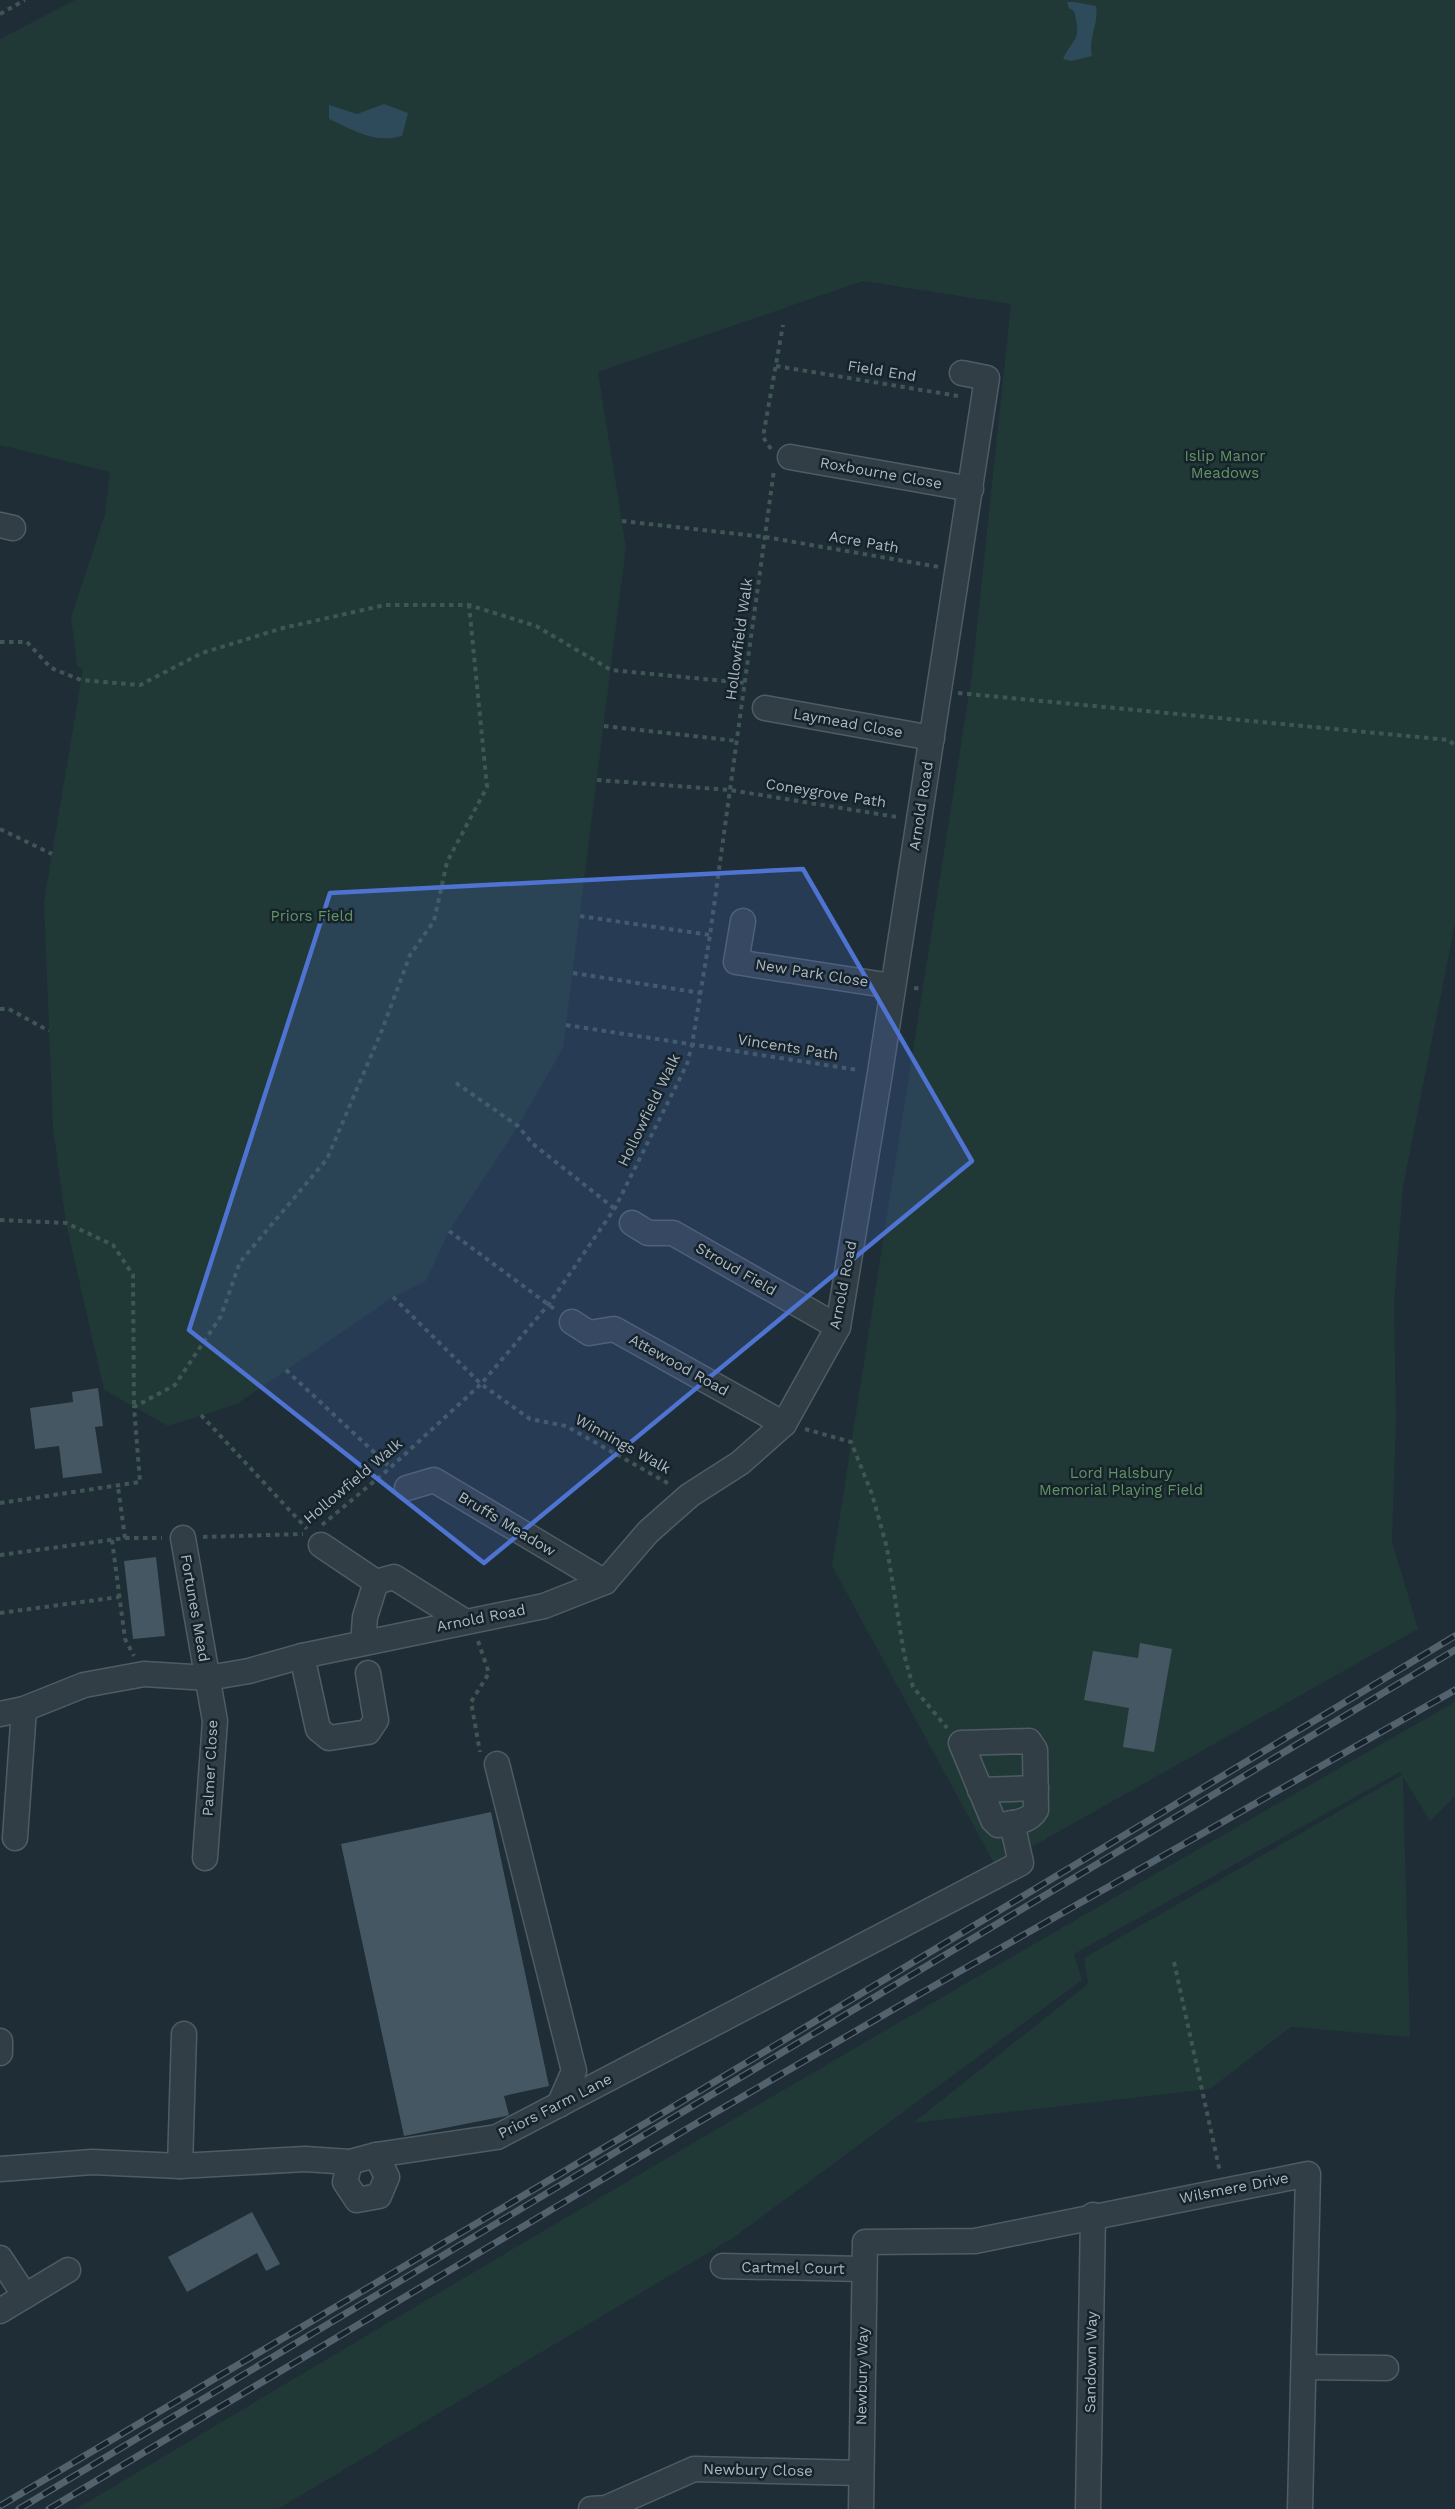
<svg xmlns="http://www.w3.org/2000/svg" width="1455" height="2509" viewBox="0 0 1455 2509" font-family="'Work Sans',sans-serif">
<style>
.green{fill:#213936}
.water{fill:#2e4b5c}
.building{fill:#455762}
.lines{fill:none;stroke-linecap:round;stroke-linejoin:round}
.minor-casing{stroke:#4f5c65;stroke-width:27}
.path{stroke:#3f5654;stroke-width:4;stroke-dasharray:4.5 4.5;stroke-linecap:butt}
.minor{stroke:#313e46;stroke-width:24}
.rail-casing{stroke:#53636e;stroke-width:7}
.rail{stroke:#17232b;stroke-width:4.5;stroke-dasharray:14;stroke-linecap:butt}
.marked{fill:#4f73d1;fill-opacity:0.2;stroke:#4f73d1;stroke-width:4.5;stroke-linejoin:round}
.labels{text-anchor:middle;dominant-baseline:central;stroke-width:5;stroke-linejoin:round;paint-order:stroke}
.street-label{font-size:15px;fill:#abb9c4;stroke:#17232b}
.park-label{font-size:15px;fill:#629463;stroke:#17232b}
</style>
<rect width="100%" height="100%" fill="#1e2d36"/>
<g class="green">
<polygon points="75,0 1455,0 1455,923 1403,1187 1394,1303 1396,1418 1392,1541 1418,1629 996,1867 832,1566 972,674 1011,304 863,281 598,372 626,547 563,1048 518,1126 449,1231 426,1281 393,1297 237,1404 168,1426 104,1390 66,1223 53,1129 44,902 83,668 77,667 71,617 105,514 110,472 0,445 0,39"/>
<path d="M1455,1702V1796L1430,1821L1403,1777L1410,2037L1291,2027L1210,2089L913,2123L1088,1984L1084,1958L1402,1775L1400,1772L1074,1954L1082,1980L733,2238L278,2509H76C533,2235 992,1966 1455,1702Z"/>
</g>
<g class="water">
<path d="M1067,2H1074L1096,6C1099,23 1088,39 1092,56L1071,61L1063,59C1074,36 1082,42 1074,11L1069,8Z"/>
<path d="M384,104L408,113L402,136C374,144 354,130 329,119V105L357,114Z"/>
</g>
<g class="building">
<polygon points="98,1388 103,1426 95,1427 102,1473 63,1478 59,1446 35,1449 30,1408 73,1402 72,1392"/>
<polygon points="156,1557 165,1636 133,1639 124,1561"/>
<polygon points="1140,1643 1172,1649 1154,1752 1123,1747 1129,1708 1084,1700 1093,1651 1138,1658"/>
<polygon points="491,1812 549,2086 504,2096 509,2115 506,2116 404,2136 341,1844"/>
<polygon points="252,2212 280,2264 266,2271 257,2253 187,2292 168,2257"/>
</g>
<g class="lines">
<defs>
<g id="minor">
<polyline points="790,457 971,489"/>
<polyline points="0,525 13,528"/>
<polyline points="765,708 932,738"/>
<polyline points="743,921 736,962 892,986"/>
<polyline points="632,1223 648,1233 673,1233 838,1327"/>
<polyline points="572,1322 589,1333 614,1329 784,1424"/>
<polyline points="407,1488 434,1480 605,1582"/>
<polyline points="183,1538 215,1721 205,1858"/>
<polyline points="321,1545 376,1582 394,1577 464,1621"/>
<polyline points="363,1643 365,1617 376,1582"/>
<polyline points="302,1656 318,1729 329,1738 368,1732 376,1720 368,1673"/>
<polyline points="0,1714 24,1709 84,1685 144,1674 208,1678 249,1671 302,1656 544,1606 605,1582 648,1532 690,1495 740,1463 784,1424 838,1327 880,1073 987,378 962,373"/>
<path d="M1029,1741L1035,1750L1036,1810C1030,1822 1011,1824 998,1825L993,1820L961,1743Z"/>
<polyline points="497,1764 574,2071 559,2105"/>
<polyline points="980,1790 1036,1788"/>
<polyline points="15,1838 24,1709"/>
<polyline points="0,2041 0,2053"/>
<polyline points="350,2162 345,2182 357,2200 379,2196 387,2177 376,2155"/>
<polyline points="180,2166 184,2034"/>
<polyline points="0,2169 92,2162 180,2166 305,2159 350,2162 376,2155 497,2137 1021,1863 1012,1823"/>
<polyline points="0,2258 25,2296"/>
<polyline points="723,2266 863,2269"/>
<polyline points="0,2311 68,2270"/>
<polyline points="1304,2367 1386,2368"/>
<polyline points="591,2509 606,2508 694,2469 861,2473"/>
<polyline points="861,2509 865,2242 975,2241 1308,2174 1300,2509"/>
<polyline points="1088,2509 1093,2215"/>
</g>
</defs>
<use href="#minor" class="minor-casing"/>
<g class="path">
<polyline points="0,14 25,0"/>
<polyline points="776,366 958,396"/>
<polyline points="771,449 763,437 783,325"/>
<polyline points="622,521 765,537 939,567"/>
<polyline points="0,642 27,642 51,668 81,680 140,685 202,653 283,628 385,605 469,605 536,626 611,670 745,683"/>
<polyline points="958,693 1449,740 1455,746"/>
<polyline points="604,726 737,741"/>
<polyline points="597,780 730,790 897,817"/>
<polyline points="0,829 52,854"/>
<polyline points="580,916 710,935"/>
<polyline points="573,973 701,993"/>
<polyline points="914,988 922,989"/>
<polyline points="0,1009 9,1009 49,1031"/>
<polyline points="566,1025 858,1070"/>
<polyline points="456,1083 518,1126 533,1144 615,1209"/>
<polyline points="0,1220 66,1223 113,1245 133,1275 134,1407"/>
<polyline points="449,1231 557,1311"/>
<polyline points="393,1297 481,1384 530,1419 566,1426 671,1485"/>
<polyline points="286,1370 391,1468"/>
<polyline points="201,1415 307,1529"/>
<polyline points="805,1429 851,1442 872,1494 887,1548 904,1654 913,1687 947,1728"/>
<polyline points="0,1503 140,1482 134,1407 175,1385 221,1316 240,1262 327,1159 382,1030 410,955 434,921 447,862 487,787 469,605"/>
<polyline points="322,1525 390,1468 481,1384 549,1304 615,1208 687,1064 692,1045 710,935 774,470"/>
<polyline points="203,1537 303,1534"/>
<polyline points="125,1538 162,1538"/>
<polyline points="112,1540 125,1639 134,1656"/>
<polyline points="0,1555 125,1538 118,1487"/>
<polyline points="0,1613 119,1597"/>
<polyline points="478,1641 489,1673 471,1702 480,1752"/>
<polyline points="1174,1962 1220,2172"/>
</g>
<use href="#minor" class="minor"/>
<defs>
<g id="rail">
<polyline points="0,2506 671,2108 1455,1636"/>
<polyline points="19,2509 1455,1650"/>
<polyline points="49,2509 685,2130 918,1995 1455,1690"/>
</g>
</defs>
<use href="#rail" class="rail-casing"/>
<use href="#rail" class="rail"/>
</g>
<path class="marked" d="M803,869L972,1161L484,1563L189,1330L330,893Z"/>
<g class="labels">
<g class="street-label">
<text transform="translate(882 371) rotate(9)">Field End</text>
<text transform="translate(881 473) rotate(10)">Roxbourne Close</text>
<text transform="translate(864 542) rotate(10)">Acre Path</text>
<text transform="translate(739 639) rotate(-82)">Hollowfield Walk</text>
<text transform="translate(848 723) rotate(10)">Laymead Close</text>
<text transform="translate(826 793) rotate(9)">Coneygrove Path</text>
<text transform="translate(921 806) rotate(-81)">Arnold Road</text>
<text transform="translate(812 973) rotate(9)">New Park Close</text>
<text transform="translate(788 1047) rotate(9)">Vincents Path</text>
<text transform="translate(649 1110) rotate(-64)">Hollowfield Walk</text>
<text transform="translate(736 1269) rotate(30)">Stroud Field</text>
<text transform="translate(843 1285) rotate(-79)">Arnold Road</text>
<text transform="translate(679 1365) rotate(29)">Attewood Road</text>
<text transform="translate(623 1444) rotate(29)">Winnings Walk</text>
<text transform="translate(353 1481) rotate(-40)">Hollowfield Walk</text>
<text transform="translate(507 1524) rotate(31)">Bruffs Meadow</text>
<text transform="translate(195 1608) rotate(80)">Fortunes Mead</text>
<text transform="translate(481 1618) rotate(-11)">Arnold Road</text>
<text transform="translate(210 1768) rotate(-87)">Palmer Close</text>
<text transform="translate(555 2106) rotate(-27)">Priors Farm Lane</text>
<text transform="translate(1234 2188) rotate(-11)">Wilsmere Drive</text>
<text transform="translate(793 2268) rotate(1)">Cartmel Court</text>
<text transform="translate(1091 2362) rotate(-89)">Sandown Way</text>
<text transform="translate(862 2376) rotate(-89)">Newbury Way</text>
<text transform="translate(758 2470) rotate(1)">Newbury Close</text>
</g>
<g class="park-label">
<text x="1225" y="456">Islip Manor<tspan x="1225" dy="17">Meadows</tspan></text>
<text x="312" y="916">Priors Field</text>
<text x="1121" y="1473">Lord Halsbury<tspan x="1121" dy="17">Memorial Playing Field</tspan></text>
</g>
</g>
</svg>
